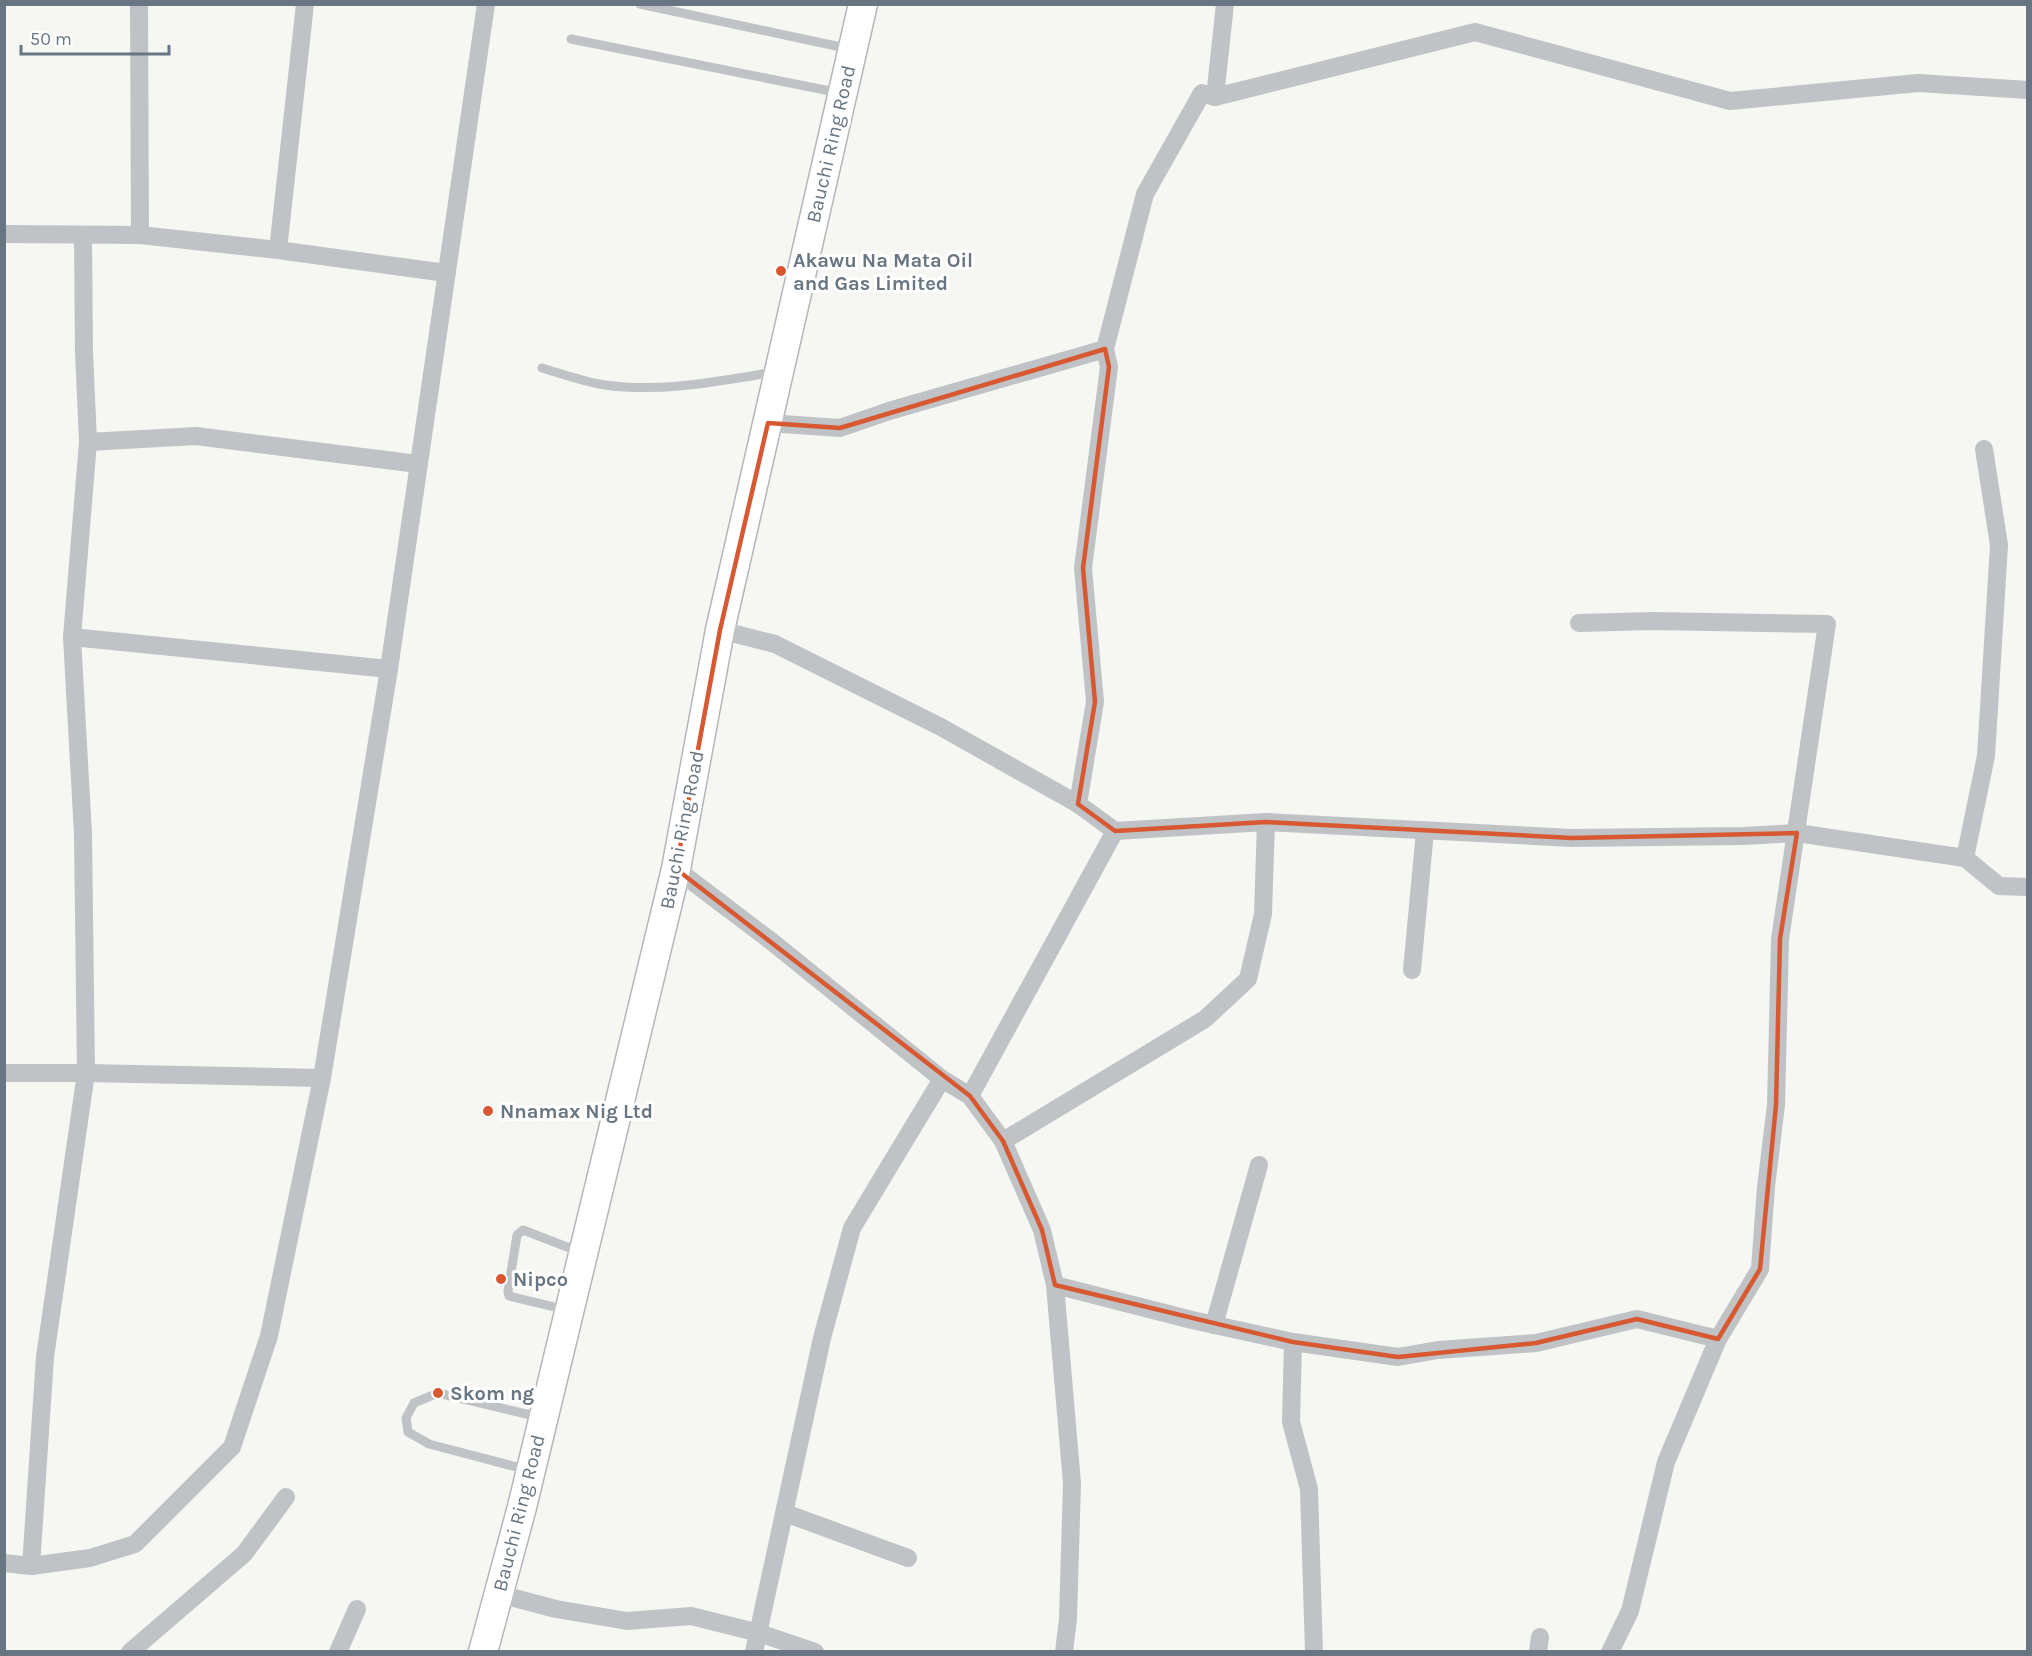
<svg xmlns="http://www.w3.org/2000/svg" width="2032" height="1656" viewBox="0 0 2032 1656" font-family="Karla,sans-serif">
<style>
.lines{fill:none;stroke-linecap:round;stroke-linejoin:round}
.primary-casing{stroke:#b3b7ba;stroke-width:31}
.service{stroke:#bfc3c6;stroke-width:9}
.minor{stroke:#bfc3c6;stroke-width:18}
.primary{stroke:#fff;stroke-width:28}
.marked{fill:none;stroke:#d75831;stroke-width:4.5;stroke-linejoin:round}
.poi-dot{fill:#d75831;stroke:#fff;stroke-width:2}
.labels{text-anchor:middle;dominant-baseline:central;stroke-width:6;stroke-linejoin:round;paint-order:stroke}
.street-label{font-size:20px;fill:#677682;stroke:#fff}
.poi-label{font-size:20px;font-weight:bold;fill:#677682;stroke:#fff;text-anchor:start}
</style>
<rect width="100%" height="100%" fill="#f6f6f2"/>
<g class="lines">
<defs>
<polyline id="primary" points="483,1652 522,1507 676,869 720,630 863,4"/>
</defs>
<use href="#primary" class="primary-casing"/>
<g class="service">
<polyline points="640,4 850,49"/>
<polyline points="571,39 840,93"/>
<path d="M542,368C562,374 584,382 605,385C662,393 719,381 775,372"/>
<polyline points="567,1310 509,1296 508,1291 517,1235 523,1230 580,1252"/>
<polyline points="528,1470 429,1444 408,1432 406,1418 414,1403 438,1393 539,1417"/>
</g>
<g class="minor">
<polyline points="139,4 140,235"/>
<polyline points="1215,97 1225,4"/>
<polyline points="4,234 140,235 278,250 446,273"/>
<polyline points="278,250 305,4"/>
<polyline points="768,423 840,428 889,411 1105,349 1145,194 1202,93 1215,97 1475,32 1730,101 1918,83 2028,90"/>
<polyline points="88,442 196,436 418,464"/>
<polyline points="1579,623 1652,621 1827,624 1780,939 1776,1105 1766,1187 1760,1269 1718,1339 1666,1462 1630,1611 1610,1652"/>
<polyline points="720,630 775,644 939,726 1078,804 1115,831 1266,822 1572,838 1743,836 1797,833 1965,858 1999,886 2028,887"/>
<polyline points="72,637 389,669"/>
<polyline points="1078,804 1095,702 1083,568 1109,367 1105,349"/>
<polyline points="1965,858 1986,756 1999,545 1984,449"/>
<polyline points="676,869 771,941 942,1079 970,1096 1003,1141 1042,1230 1055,1285 1192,1320 1293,1342 1398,1357 1438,1350 1536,1343 1637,1319 1718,1339"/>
<polyline points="1412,970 1425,831"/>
<polyline points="4,1073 86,1073 322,1078"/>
<polyline points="970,1096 1115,831"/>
<polyline points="1003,1141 1205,1019 1248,979 1263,914 1266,822"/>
<polyline points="1055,1285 1072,1483 1068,1619 1064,1652"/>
<polyline points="1214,1325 1259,1165"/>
<polyline points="1293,1342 1291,1422 1309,1489 1314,1652"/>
<polyline points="785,1513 908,1558"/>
<polyline points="4,1563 31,1566 90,1558 135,1544 232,1447 269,1336 322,1078 389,669 486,4"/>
<polyline points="31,1566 45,1357 86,1073 83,834 72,637 88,442 84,352 83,235"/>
<polyline points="499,1594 556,1609 627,1621 691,1616 759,1633 815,1652"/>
<polyline points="130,1652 244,1554 286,1497"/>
<polyline points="338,1652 357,1609"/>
<polyline points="754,1652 822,1338 852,1228 942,1079"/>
<polyline points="1538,1652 1540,1637"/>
</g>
<use href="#primary" class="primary"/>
</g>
<path class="marked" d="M1105,349L1109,367L1083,568L1095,702L1078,804L1115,831L1266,822L1572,838L1797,833L1780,939L1776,1105L1760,1269L1718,1339L1637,1319L1536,1343L1398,1357L1293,1342L1055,1285L1042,1230L1003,1141L970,1096L676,869L720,630L768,423L840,428Z"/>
<g class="poi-dot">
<circle cx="781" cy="271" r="6"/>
<circle cx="488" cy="1111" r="6"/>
<circle cx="501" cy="1279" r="6"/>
<circle cx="438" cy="1393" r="6"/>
</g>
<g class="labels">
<g class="street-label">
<text transform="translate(831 144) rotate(-77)">Bauchi Ring Road</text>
<text transform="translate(682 830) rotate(-79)">Bauchi Ring Road</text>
<text transform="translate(519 1513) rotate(-76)">Bauchi Ring Road</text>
</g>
<g class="poi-label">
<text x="793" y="260">Akawu Na Mata Oil<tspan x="793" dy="23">and Gas Limited</tspan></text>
<text x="500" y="1111">Nnamax Nig Ltd</text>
<text x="513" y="1279">Nipco</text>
<text x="450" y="1393">Skom ng</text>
</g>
</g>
<rect width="2032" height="1656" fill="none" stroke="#677682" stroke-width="12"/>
<path d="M21 45v9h148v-9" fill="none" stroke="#677682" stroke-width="3"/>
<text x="30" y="45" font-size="18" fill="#677682" stroke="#ffffff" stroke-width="4.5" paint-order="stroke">50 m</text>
</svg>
